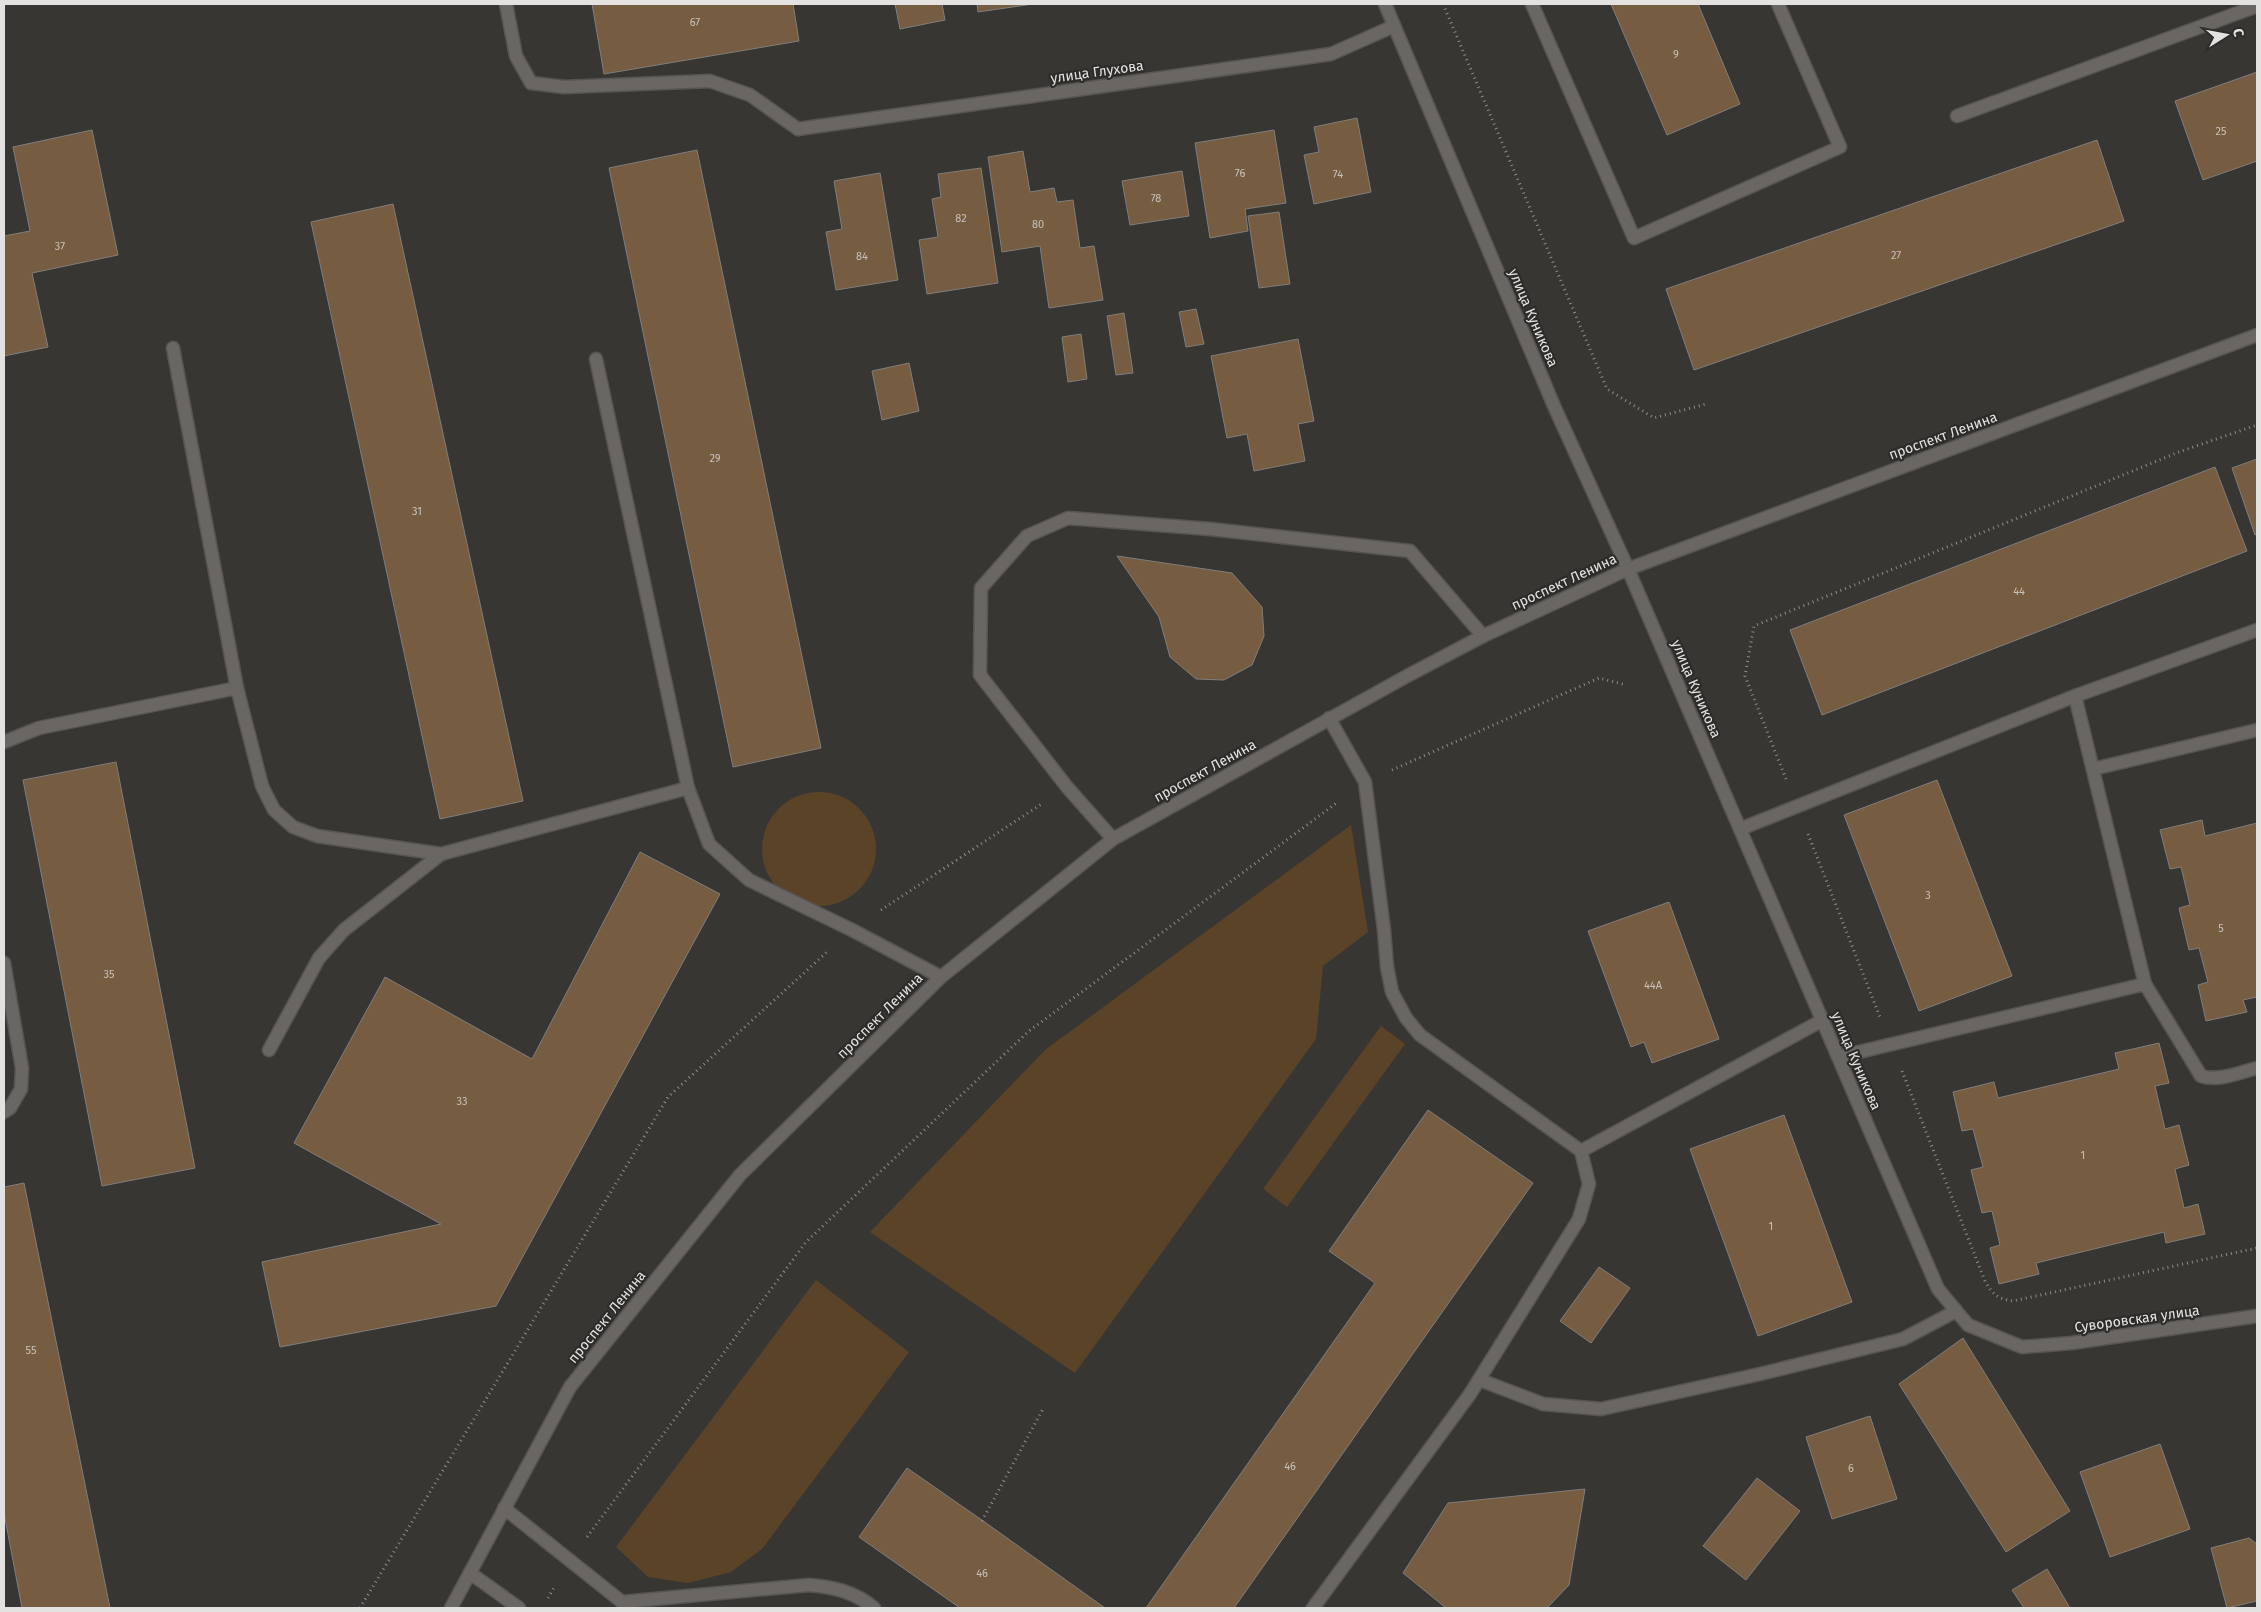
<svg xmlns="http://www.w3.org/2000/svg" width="2261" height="1612" viewBox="0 0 2261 1612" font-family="'Fira Sans',sans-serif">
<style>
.green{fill:#5b4328}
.building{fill:#765c40;stroke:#817e7b}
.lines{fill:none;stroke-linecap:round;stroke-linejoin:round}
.service-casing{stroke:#575452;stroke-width:15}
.minor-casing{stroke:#575452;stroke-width:15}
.tertiary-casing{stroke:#575452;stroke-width:15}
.path{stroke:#8e8c8a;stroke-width:3;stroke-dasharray:1 4;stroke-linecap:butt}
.service{stroke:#696663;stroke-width:12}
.minor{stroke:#696663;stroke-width:12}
.tertiary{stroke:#696663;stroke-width:12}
.labels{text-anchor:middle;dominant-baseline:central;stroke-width:4.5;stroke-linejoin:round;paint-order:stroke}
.number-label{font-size:11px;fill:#c8c0b9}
.street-label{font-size:14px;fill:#e4e2e1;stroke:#2e2c29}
</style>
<rect width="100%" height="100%" fill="#383633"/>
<g class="green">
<circle cx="819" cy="849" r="57"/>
<polygon points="1351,825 1368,932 1323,966 1316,1039 1075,1373 870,1232 1045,1050"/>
<polygon points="1381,1026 1405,1044 1287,1207 1263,1189"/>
<polygon points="816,1280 909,1352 762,1549 731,1572 688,1583 648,1577 616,1547"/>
</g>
<g class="building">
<polygon points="592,4 793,4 799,41 604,74"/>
<polygon points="895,4 942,4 945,20 900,29"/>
<polygon points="977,4 1033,4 978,12"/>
<polygon points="1611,4 1698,4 1740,104 1667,135"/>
<polygon points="2257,72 2257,161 2203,180 2175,101"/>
<polygon points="1357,118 1371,192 1314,204 1304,155 1319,152 1314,127"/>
<polygon points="92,130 118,255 32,273 48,347 4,356 4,236 30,231 13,147"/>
<polygon points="1274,130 1286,203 1245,209 1248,231 1210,238 1195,143"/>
<polygon points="2097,140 2124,221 1694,370 1666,289"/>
<polygon points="697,150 821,748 733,767 609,168"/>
<polygon points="1023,151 1030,192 1054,188 1057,202 1073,200 1080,248 1094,246 1103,300 1049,308 1040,246 1002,252 988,157"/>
<polygon points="981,168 998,283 927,294 919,240 938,237 932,199 941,197 938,174"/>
<polygon points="1182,171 1189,216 1130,225 1122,181"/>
<polygon points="880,173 898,280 836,290 826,232 842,229 834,181"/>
<polygon points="393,204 523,801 440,819 311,222"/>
<polygon points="1279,212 1290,284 1259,288 1248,216"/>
<polygon points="1196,309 1204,344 1186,347 1179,312"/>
<polygon points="1124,313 1133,373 1116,375 1107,316"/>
<polygon points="1081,334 1087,379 1068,382 1062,337"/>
<polygon points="1298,339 1314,421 1298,424 1305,461 1254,471 1247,434 1227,438 1211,356"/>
<polygon points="909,363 919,411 882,420 872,371"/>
<polygon points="2257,459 2257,534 2255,535 2232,468"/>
<polygon points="2215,467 2247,551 1822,715 1790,630"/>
<polygon points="1117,556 1232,573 1262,607 1264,636 1252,665 1224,680 1196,679 1170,657 1159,617"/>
<polygon points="116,762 195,1168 102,1186 23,780"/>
<polygon points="1937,780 2012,976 1919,1011 1844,815"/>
<polygon points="2202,820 2205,836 2257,823 2257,997 2243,1000 2247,1012 2206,1021 2198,985 2208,982 2199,948 2189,950 2179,908 2190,905 2181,867 2170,869 2160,830"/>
<polygon points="640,852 720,894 496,1306 280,1347 262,1262 441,1224 294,1143 385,977 532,1059"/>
<polygon points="1669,902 1719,1039 1652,1063 1644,1042 1631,1047 1588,931"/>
<polygon points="2159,1043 2169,1083 2155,1086 2165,1129 2179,1125 2189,1165 2175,1169 2184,1208 2198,1204 2205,1234 2166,1243 2164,1232 2036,1263 2039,1274 1999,1284 1990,1248 2000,1245 1992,1211 1982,1213 1971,1170 1983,1167 1973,1129 1962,1131 1953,1092 1994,1082 1998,1098 2119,1069 2115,1053"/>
<polygon points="1428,1110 1533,1183 1234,1608 1146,1608 1375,1283 1329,1251"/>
<polygon points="1784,1115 1852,1302 1758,1336 1690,1149"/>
<polygon points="24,1183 110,1608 22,1608 4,1513 4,1187"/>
<polygon points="1599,1267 1630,1288 1591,1343 1560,1321"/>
<polygon points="1963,1338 2070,1511 2006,1552 1899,1384"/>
<polygon points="1870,1416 1897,1499 1832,1519 1806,1437"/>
<polygon points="2160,1444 2190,1529 2110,1557 2080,1472"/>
<polygon points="907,1468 979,1518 1105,1608 960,1608 859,1537"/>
<polygon points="1757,1478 1800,1511 1746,1580 1703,1546"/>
<polygon points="1585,1489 1569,1585 1547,1608 1446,1608 1403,1573 1448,1503"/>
<polygon points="2249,1538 2257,1544 2257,1601 2227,1608 2211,1548"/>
<polygon points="2047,1569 2070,1608 2024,1608 2012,1590"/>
</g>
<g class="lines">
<defs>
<g id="service">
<polyline points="506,4 516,56 531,83 564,87 710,81 750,95 798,129"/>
<polyline points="1532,4 1634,238 1840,147 1778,4"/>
<polyline points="1957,116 2257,6"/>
<polyline points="173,348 237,688 262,786 274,810 293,827 317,836 441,854 688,788 709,844 749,880 852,930 941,977"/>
<polyline points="596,359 688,788"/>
<polyline points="2075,696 2145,984"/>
<polyline points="4,742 39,728 237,688"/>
<polyline points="2093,769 2257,730"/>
<polyline points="1740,829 2075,696 2257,630"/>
<polyline points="1113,839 1067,787 980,675 981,588 1027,536 1068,518 1210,529 1410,551 1483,636"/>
<polyline points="4,963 22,1068 21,1089 10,1108 4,1112"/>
<polyline points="269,1050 319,958 344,930 441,854"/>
<path d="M1838,1057L2145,984L2201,1076C2218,1082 2241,1072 2257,1068"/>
<polyline points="1581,1151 1823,1020"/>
<polyline points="1480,1380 1543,1404 1601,1409 1760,1374 1903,1339 1956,1311"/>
<path d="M504,1508L622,1602L809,1585C834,1587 855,1592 874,1608"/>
<polyline points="470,1573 519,1608"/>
<polyline points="1313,1608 1470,1394 1579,1219 1589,1184 1581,1151 1420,1035 1406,1018 1392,992 1387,967 1384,930 1365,782 1329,718"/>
</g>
<g id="minor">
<polyline points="798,129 1331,54 1394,26"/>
<polyline points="1628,569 1938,1289 1968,1325 2022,1347 2072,1343 2257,1316"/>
</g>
<g id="tertiary">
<polyline points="1385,4 1554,406 1628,569"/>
<polyline points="451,1608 570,1387 740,1175 941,977 1113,839 1407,676 1483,636 1628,569 2257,335"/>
</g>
</defs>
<use href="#service" class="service-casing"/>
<use href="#minor" class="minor-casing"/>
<use href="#tertiary" class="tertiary-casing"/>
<g class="path">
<polyline points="1443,4 1607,389 1654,418 1706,404"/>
<polyline points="1392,770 1599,678 1626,685"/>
<polyline points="1786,779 1745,676 1754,626 2179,452 2257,425"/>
<polyline points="1808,834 1880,1017"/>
<polyline points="881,910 1043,803"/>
<path d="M1902,1071L1985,1281C1992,1294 1998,1299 2013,1301L2257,1248"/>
<polyline points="982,1521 1044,1407"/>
<polyline points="587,1537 806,1242 1029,1031 1338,802"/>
<polyline points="548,1598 555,1586"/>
<polyline points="360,1608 668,1097 827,952"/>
</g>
<use href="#service" class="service"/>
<use href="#minor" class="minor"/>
<use href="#tertiary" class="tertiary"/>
</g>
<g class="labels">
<g class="number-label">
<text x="695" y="22">67</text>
<text x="1676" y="54">9</text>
<text x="2221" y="131">25</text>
<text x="1240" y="173">76</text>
<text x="1338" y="174">74</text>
<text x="1156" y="198">78</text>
<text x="961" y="218">82</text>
<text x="1038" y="224">80</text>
<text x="60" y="246">37</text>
<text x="1896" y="255">27</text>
<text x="862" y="256">84</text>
<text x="715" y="458">29</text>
<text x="417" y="511">31</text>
<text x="2019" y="591">44</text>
<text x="1928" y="895">3</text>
<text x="2221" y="928">5</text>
<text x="109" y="974">35</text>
<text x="1653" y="985">44А</text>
<text x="462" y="1101">33</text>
<text x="2083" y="1155">1</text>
<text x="1771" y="1226">1</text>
<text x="31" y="1350">55</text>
<text x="1290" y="1466">46</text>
<text x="1851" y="1468">6</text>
<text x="982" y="1573">46</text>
</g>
<g class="street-label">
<text transform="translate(1097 72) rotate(-8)">улица Глухова</text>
<text transform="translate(1533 318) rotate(67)">улица Куникова</text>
<text transform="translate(1943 436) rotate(-20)">проспект Ленина</text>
<text transform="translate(1564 582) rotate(-25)">проспект Ленина</text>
<text transform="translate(1696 689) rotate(67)">улица Куникова</text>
<text transform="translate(1205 771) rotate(-29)">проспект Ленина</text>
<text transform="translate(880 1016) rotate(-45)">проспект Ленина</text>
<text transform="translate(1856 1061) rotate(67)">улица Куникова</text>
<text transform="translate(607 1317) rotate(-51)">проспект Ленина</text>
<text transform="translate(2137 1319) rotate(-8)">Суворовская улица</text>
</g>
</g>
<rect width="2261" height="1612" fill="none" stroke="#e4e2e1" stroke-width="10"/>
<g transform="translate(2226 35) rotate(79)" stroke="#2e2c29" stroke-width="4" paint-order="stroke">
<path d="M0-4L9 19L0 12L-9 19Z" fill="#e4e2e1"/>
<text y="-8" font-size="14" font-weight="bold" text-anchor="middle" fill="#e4e2e1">С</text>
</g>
</svg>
